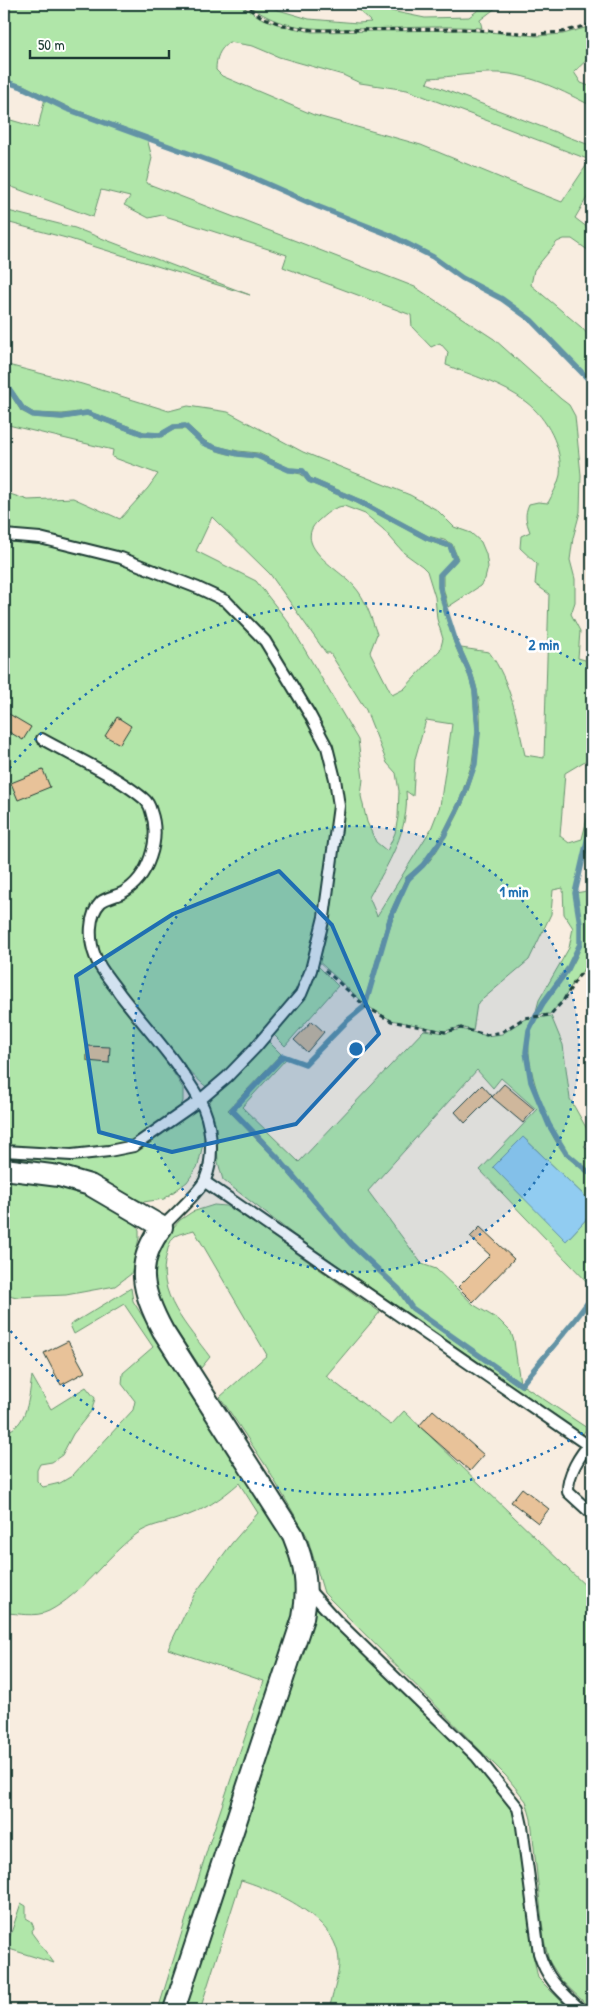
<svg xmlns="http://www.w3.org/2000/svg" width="596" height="2014" viewBox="0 0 596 2014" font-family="'Patrick Hand',sans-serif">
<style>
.green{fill:#b0e6a9;stroke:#68926e;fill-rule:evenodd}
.water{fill:#91ccf1;stroke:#6393a5}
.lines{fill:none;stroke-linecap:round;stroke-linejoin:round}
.stream{stroke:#6393a5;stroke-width:5.5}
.building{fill:#e8c299;stroke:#1f3d34}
.lane-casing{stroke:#1f3d34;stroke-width:14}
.street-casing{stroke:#1f3d34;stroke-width:24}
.path{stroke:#1f3d34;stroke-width:3;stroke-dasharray:5 4;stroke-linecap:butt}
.lane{stroke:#fff;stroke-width:10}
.street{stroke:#fff;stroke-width:20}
.marked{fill:#1f6fb2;fill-opacity:0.2;stroke:#1f6fb2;stroke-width:4;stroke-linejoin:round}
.ring{fill:none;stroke:#1f6fb2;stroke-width:2.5;stroke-dasharray:2.5 5}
.centre{fill:#1f6fb2;stroke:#fff;stroke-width:2.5}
.ring-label{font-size:15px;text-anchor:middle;font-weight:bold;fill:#1f6fb2;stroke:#fff;stroke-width:5;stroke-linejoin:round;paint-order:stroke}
</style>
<rect width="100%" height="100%" fill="#f8ede0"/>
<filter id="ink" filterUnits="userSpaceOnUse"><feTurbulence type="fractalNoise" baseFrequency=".02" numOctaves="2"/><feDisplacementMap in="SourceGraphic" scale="10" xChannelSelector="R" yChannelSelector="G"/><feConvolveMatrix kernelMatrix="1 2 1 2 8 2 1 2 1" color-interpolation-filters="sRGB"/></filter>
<g filter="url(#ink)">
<g class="green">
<path d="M4,4H238L261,18L283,26L312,32L463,30L537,36L563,34L592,26V55L574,72L581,83L592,87V106C564,92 531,74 499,73C476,72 452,77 429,78L427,83L592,146V189L575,218L592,231V253L572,239H564L557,242L534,270L531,285L581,327L592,339V381L532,319L503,298L463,277L434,256L390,234L320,206L240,171L68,107L23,85L4,80ZM229,42L253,46L279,57L343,75L360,83L407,90L590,160L562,202L508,181L421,145L314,115L222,76L216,70C216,58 219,50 229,42Z"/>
<path d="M245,4H268L275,9L309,19L358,23L371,22L352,4H381L391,11L425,18L469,17L486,4H501L480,20L482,28C438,25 392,29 348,29C326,29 304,29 283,23C269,19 257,11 245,4Z"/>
<path d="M45,98L67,109L147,138L152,158L146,183L415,287L494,339L561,399L569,405L575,416L581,475L580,512L573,538L570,560L575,579V602L571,614L580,631L578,658L592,662V749L590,758L565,773L560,836L569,843L582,839L592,799V817L588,833V841L574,893L580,924L579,944L568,969L535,1015L539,1000L569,948L573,928L564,914L563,888L553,890L551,914L529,960L477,1004L473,1031L461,1027L445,1031L391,1020L367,1006C378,964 389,922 408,883C412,876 419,872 424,867C431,860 437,851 442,842C471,798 488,743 477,690C474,675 467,662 461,648L489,652C511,681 517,721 525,755L544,758L549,594L535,584L537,564L520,548L521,536L530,532C526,521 524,515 529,504L538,502L548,503C552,495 558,485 560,475C563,448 547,418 526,402C505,385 471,375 446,365L448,352L440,343L431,347L412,327L411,315L283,267L287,255L162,215L149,218L124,205L130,197L101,190L93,217L4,184V118L38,128Z"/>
<polygon points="4,210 75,228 250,295 70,239 10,223 4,224"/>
<polygon points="4,364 82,384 169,411 188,406 228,412 303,452 410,495 437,510 454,527 471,533 481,542 486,554 488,567 485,579 480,586 448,607 443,587 443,575 458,559 452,544 444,540 428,536 359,499 310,478 304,469 289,468 258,453 238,451 216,446 205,441 186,424 173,425 160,433 144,432 87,411 62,414 34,413 24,407 9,385 4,384"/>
<path d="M4,388L7,389L21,411L33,417L62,419L86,415L143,436L161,437L175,429H185C203,446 213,452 239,456C245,457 252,456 258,458C275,465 282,471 301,474L308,482L357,503L426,540L449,548L453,559L438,574V587L443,608L454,643L469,677L473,691L476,731L472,763L460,799L442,835L422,864L406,877L389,915L364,1003L316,959L327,918L337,778L288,673L227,600L161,571L4,533V492L28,500L73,498L120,519L148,488L158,474L112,457L113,450L4,424ZM344,506L365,514L383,529L404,553L422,566L427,571L435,597L437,619L443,639L440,650L404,689L392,695L370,652L377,634C371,618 366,599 354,586C342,571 291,546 318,521C326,514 333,507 344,506ZM212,517L270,574L326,653H330L366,710L387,763L396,773L399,791L398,817L395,833L387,851L376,842L367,822L361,796L363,779L358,740L289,623L256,581L196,551ZM426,720L452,724L440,806L431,829L377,916L369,897C388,865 410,829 406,791L413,796L415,759Z"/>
<path d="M4,538L39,540L120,561L197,590L225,603L263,643L308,716L324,748L333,779L336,807L322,917L309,969L299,993L283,1013L225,1075L208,1088C186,1073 107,979 99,954C95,943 92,927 97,917C105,900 114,904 126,895C134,889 142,881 147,873C161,855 163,816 148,797C144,792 135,789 130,785C102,768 73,750 44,736L40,743L107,780L142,802L147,812L150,831L148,850L142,868L121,889L98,898L88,916L87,937L91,958L103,978L155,1044L183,1088V1101L179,1111L159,1127L133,1144L108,1149L72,1153L4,1149Z"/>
<path d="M592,890V961L576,978L563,1000L550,1014L538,1015C549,994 577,967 581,944C585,928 579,909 576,893Z"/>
<polygon points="316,964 338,986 285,1046 271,1032"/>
<path d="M551,1016L563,1045L570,1099L592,1138L584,1146L592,1154V1173C584,1166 572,1159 566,1151C546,1122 523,1066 530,1031C531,1027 535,1022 537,1018Z"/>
<path d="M535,1017C516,1050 529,1082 543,1114C548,1127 555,1143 565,1154C572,1163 584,1169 592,1176V1203L523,1137L566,1241L592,1213V1287L480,1170L537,1110L501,1078L493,1088L477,1070L368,1191L422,1264L436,1269L474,1305L499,1320L511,1332L514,1341L520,1383L413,1307L400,1288L352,1243L279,1157L234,1109L284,1058L286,1059L242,1107L299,1162L424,1030L446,1033L461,1029L487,1036L502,1034L525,1019Z"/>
<polygon points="267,1040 281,1054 228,1110 276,1159 350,1246 398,1291 410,1309 522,1388 524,1386 587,1428 583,1434 294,1235 223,1180 218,1162 216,1128 208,1105 213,1096"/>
<polygon points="198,1106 204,1124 205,1135 198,1166 187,1182 164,1199 143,1202 108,1185 4,1163 4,1154 109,1155"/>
<polygon points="4,1173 91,1190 134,1219 139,1230 139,1238 131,1274 115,1286 66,1295 17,1297 4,1294"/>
<path d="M214,1205L226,1206L239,1213L380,1312L326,1376L391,1425L404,1411L592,1592V2010L561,1980L549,1961L544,1940L531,1819L526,1801L506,1776L324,1593L307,1536L266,1466L220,1397L267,1355L194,1230C188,1232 180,1233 175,1236C170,1240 168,1248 167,1253C154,1293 189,1328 210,1357L201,1368L161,1307L154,1291L152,1275L160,1242L180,1220L192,1212Z"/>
<path d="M131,1288L133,1301L210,1425L295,1552L301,1594L168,2010H158L209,1844L264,1681L168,1649L194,1595L232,1543L258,1513L239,1483C221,1499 203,1511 180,1518C164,1524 149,1524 134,1536C105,1558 82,1594 49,1611C35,1618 19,1613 4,1613V1432C28,1428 29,1395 32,1376L51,1409L86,1387L95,1398L92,1410L73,1434L62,1455L52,1462L40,1464L37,1470V1481L43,1487L60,1483L72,1476L133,1410L135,1401L122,1384L123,1373L153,1347L124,1304L74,1334L70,1325Z"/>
<path d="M316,1608L474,1762C498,1788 514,1802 520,1837L532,1950L538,1978L570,2010H329C332,1996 338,1980 339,1965C341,1920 277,1891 241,1880L200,2010H183L312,1613Z"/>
<polygon points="21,1903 26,1906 26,1918 31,1921 34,1928 31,1932 54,1963 6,1948"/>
</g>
<polygon class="water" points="523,1137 592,1203 592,1213 566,1241 493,1167"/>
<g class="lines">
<g class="stream">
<polyline points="4,81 22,87 67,109 240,172 319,207 390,235 433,257 462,278 502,299 531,320 592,383"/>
<polyline points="4,386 8,387 23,409 33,415 62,417 87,413 143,434 160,435 174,427 185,426 203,443 216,448 238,454 257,456 289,470 303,471 309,480 358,501 427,538 450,546 455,559 440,575 440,587 445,608 456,642 471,676 475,691 478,731 475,764 462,800 444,836 423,865 408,879 391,916 365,1006 347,1021 305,1064 283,1056 232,1110 278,1158 351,1244 399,1289 412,1308 521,1385 574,1321 592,1297"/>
<polyline points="592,819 575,893 580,924 580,944 568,969 543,1003 536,1016 529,1030 526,1052 531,1082 549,1125 566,1153 592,1175"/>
</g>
</g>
<g class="building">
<polygon points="4,711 31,727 23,740 4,729"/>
<polygon points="117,717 131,726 120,744 105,736"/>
<polygon points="43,770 50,787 18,800 11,783"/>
<polygon points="312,1021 324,1032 307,1052 294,1040"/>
<polygon points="87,1046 110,1047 109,1063 87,1061"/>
<polygon points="504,1084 534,1109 523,1123 492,1097"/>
<polygon points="482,1085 492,1096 465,1123 455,1112"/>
<polygon points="480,1227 514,1259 473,1302 458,1287 490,1255 470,1237"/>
<polygon points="68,1341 85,1372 61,1385 44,1353"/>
<polygon points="433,1410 484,1455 470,1471 419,1426"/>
<polygon points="522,1488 549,1509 538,1523 511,1502"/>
</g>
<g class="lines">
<defs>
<g id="lane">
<polyline points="4,535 40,538 121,558 198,588 226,601 265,641 310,715 327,747 335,779 339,806 324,917 311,970 301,994 255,1048 227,1077 200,1100 134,1146 109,1151 72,1155 4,1151"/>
<path d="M42,739C74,757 115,775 143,798C147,801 150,807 151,811C161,839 149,878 122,893C116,896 106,898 101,902C88,915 89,940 95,956C100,970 112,982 120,994C146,1028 178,1062 199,1099C212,1121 215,1157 205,1180C201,1190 172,1217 162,1227"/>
<polyline points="205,1182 589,1446"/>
<path d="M592,1442C580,1454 567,1475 568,1492L592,1514"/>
<path d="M307,1588L336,1620L477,1757L518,1808L522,1826L539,1953C547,1980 561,1991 581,2010"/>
</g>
<path id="street" d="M4,1169L59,1176L90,1185L162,1227C133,1264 143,1294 163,1331L293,1535C305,1565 309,1586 303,1618L174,2010"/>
</defs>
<use href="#lane" class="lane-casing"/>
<use href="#street" class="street-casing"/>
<g class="path">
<polyline points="242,4 262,17 283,25 313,30 463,29 536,34 562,32 592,24"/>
<polyline points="325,970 365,1006 391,1021 445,1032 461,1028 486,1035 502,1032 524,1018 550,1015 563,1001 577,978 592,962"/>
</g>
<use href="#lane" class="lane"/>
<use href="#street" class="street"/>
</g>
</g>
<path class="marked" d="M279,871L332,925L379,1034L296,1124L172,1152L99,1132L76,976L173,914Z"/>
<circle cx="356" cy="1049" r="223" fill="#1f6fb2" fill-opacity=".12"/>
<g class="ring">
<circle cx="356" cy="1049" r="223"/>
<path d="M589 1429A446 446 0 0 1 5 1324M5 774A446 446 0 0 1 589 669"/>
</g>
<circle cx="356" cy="1049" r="8" class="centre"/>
<g class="ring-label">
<text x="544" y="650">2 min</text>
<text x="514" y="897">1 min</text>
</g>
<rect width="596" height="2014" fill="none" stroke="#fff" stroke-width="20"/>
<rect x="10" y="10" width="576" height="1994" fill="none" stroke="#1f3d34" stroke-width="2" filter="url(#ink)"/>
<path d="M30 50v8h139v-8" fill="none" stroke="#1f3d34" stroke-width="2.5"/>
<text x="38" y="50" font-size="15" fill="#1f3d34" stroke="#ffffff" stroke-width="4" paint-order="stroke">50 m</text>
</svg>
